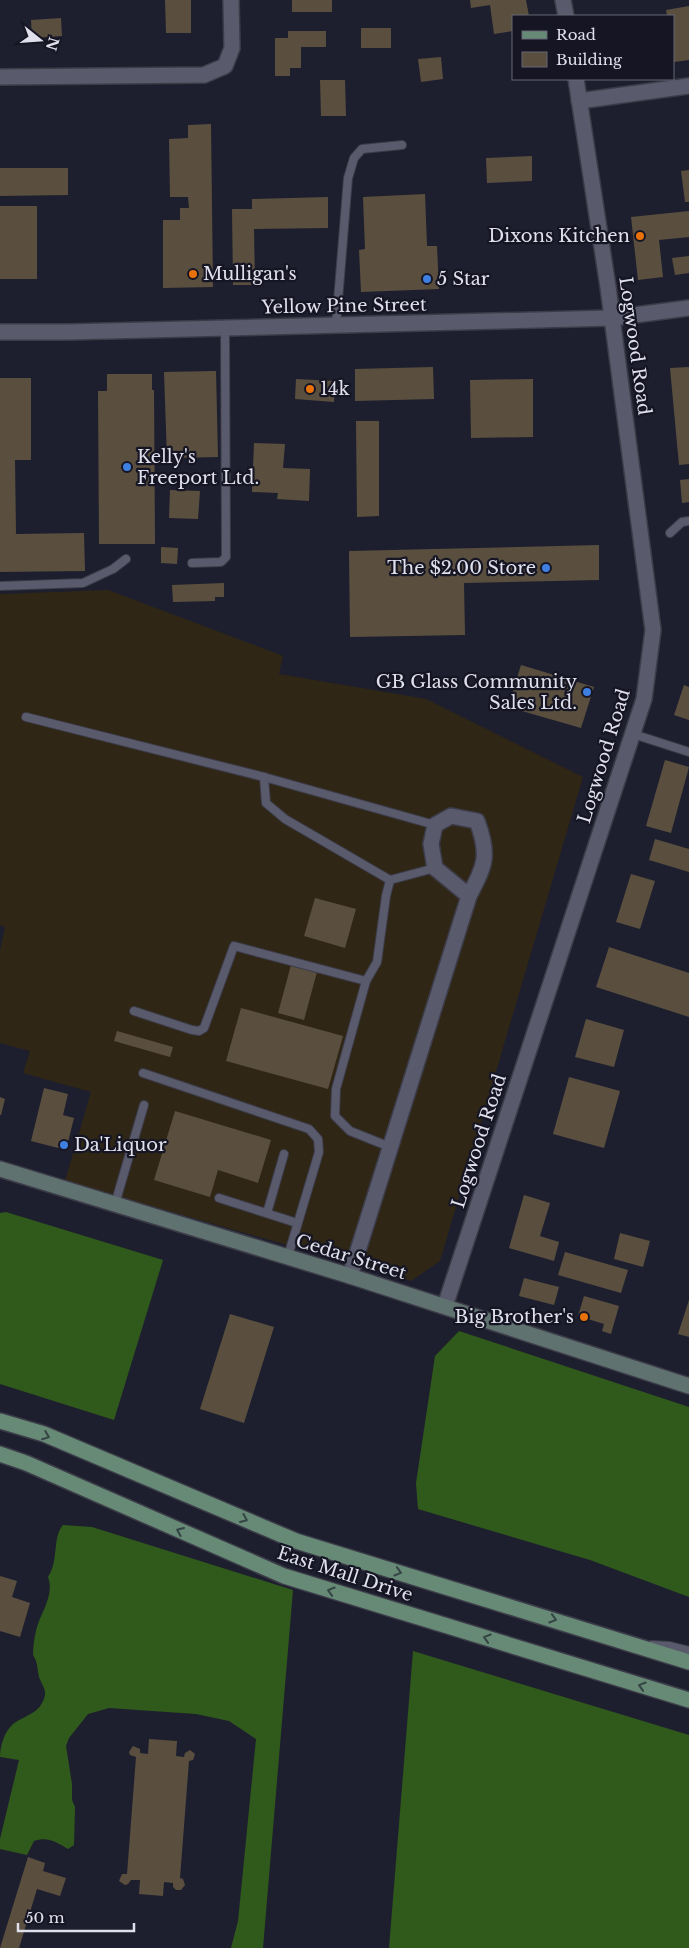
<svg xmlns="http://www.w3.org/2000/svg" width="689" height="1948" viewBox="0 0 689 1948" font-family="'Libre Baskerville',serif">
<style>
.industrial{fill:#302616}
.forest{fill:#305a1b}
.building{fill:#5a4f3f}
.lines{fill:none;stroke-linecap:round;stroke-linejoin:round}
.lane-casing{stroke:#3c3c49;stroke-width:10}
.street-casing{stroke:#3c3c49;stroke-width:18}
.secondary-casing{stroke:#3c3c49;stroke-width:18}
.primary-casing{stroke:#3c3c49;stroke-width:18}
.lane{stroke:#595a6c;stroke-width:8}
.street{stroke:#595a6c;stroke-width:15}
.secondary{stroke:#607270;stroke-width:15}
.primary{stroke:#668a75;stroke-width:15}
.oneway{stroke:#354444}
.food-dot{fill:#e8710a;stroke:#151524;stroke-width:2}
.shop-dot{fill:#3f7fe0;stroke:#151524;stroke-width:2}
.labels{text-anchor:middle;dominant-baseline:central;stroke-width:4.5;stroke-linejoin:round;paint-order:stroke}
.poi-label{font-size:18px;fill:#dfe0eb;stroke:#151524;text-anchor:start}
.street-label{font-size:18px;fill:#dfe0eb;stroke:#151524}
</style>
<rect width="100%" height="100%" fill="#1e1f2e"/>
<polygon class="industrial" points="108,590 283,656 279,674 426,699 583,777 440,1261 411,1281 65,1181 91,1092 23,1073 30,1051 0,1043 0,951 5,927 0,925 0,594"/>
<g class="forest">
<polygon points="6,1212 163,1260 114,1420 0,1384 0,1213"/>
<polygon points="459,1331 689,1407 689,1597 590,1560 418,1509 416,1483 435,1356"/>
<path d="M63,1525L92,1527L293,1590L263,1948H231L238,1921L256,1739L229,1721L196,1714L109,1708L88,1714L69,1738L66,1746L72,1784V1800L75,1807L74,1845L68,1849C57,1842 47,1836 34,1841L27,1855L0,1849V1839L19,1760L0,1757C0,1746 4,1733 12,1725C23,1715 41,1715 45,1695C46,1689 41,1683 39,1677C37,1668 38,1663 33,1655C33,1647 34,1639 36,1631C40,1613 55,1596 48,1577C59,1561 52,1538 63,1525Z"/>
<polygon points="413,1651 689,1735 689,1948 389,1948"/>
</g>
<g class="building">
<polygon points="165,0 191,0 191,33 166,33"/>
<rect x="292" y="0" width="40" height="12"/>
<polygon points="470,0 526,0 529,16 513,16 513,31 494,34 490,5 471,8"/>
<polygon points="689,6 689,60 674,62 673,16 667,16 666,10"/>
<polygon points="61,18 62,36 32,38 31,20"/>
<rect x="361" y="28" width="30" height="20"/>
<polygon points="288,31 326,31 326,47 301,47 301,68 290,68 290,76 275,76 275,38 288,38"/>
<polygon points="441,57 443,79 421,82 418,59"/>
<polygon points="320,80 345,80 346,116 321,116"/>
<polygon points="211,124 213,287 163,288 163,220 180,220 180,208 189,208 188,197 170,197 169,139 188,138 188,125"/>
<polygon points="532,156 532,181 487,183 486,158"/>
<polygon points="0,168 68,168 68,195 0,196"/>
<polygon points="689,170 689,202 685,202 681,171"/>
<polygon points="425,194 427,246 437,246 439,289 361,292 359,250 365,249 363,197"/>
<polygon points="328,197 328,228 254,229 255,285 233,285 232,209 252,209 252,199"/>
<rect x="0" y="206" width="37" height="73"/>
<polygon points="689,211 689,237 659,240 663,277 638,280 631,217"/>
<polygon points="689,256 689,273 675,275 672,258"/>
<polygon points="433,367 434,399 355,401 355,369"/>
<polygon points="689,367 689,464 679,465 670,368"/>
<polygon points="216,371 218,457 167,458 164,372"/>
<polygon points="107,374 152,374 152,390 154,390 155,544 99,544 98,391 107,391"/>
<polygon points="0,378 31,378 31,460 15,460 16,534 84,533 85,571 0,572"/>
<polygon points="296,379 335,381 334,402 295,399"/>
<polygon points="533,379 533,437 471,438 470,380"/>
<polygon points="356,421 379,421 379,516 357,517"/>
<polygon points="254,443 285,444 283,468 310,469 309,501 277,499 278,493 252,492"/>
<polygon points="689,479 689,502 682,503 680,480"/>
<polygon points="170,490 200,491 198,519 169,518"/>
<polygon points="599,545 599,580 464,583 465,635 350,637 349,551"/>
<polygon points="161,547 178,548 177,564 161,563"/>
<polygon points="224,583 224,597 215,597 215,601 173,602 172,585"/>
<polygon points="521,665 594,687 581,728 508,707"/>
<polygon points="684,685 689,687 689,720 674,715"/>
<polygon points="665,760 689,767 671,833 646,826"/>
<polygon points="655,839 689,849 689,872 649,860"/>
<polygon points="631,874 655,881 640,929 616,922"/>
<polygon points="315,898 356,909 345,948 304,936"/>
<polygon points="609,947 689,973 689,1017 596,987"/>
<polygon points="291,965 317,972 304,1020 278,1013"/>
<polygon points="241,1008 343,1036 328,1089 226,1061"/>
<polygon points="586,1019 624,1030 614,1067 575,1057"/>
<polygon points="117,1031 173,1047 170,1057 114,1041"/>
<polygon points="569,1077 620,1091 604,1148 553,1134"/>
<polygon points="44,1088 68,1094 63,1115 74,1118 66,1150 31,1141"/>
<polygon points="0,1097 5,1099 1,1115 0,1115"/>
<polygon points="175,1111 271,1140 258,1183 218,1170 210,1197 154,1180"/>
<polygon points="524,1195 550,1203 540,1236 559,1242 554,1261 509,1248"/>
<polygon points="620,1233 650,1241 643,1267 614,1259"/>
<polygon points="565,1252 628,1270 621,1293 558,1275"/>
<polygon points="524,1278 559,1287 554,1305 519,1296"/>
<polygon points="584,1296 619,1306 611,1334 602,1331 604,1324 578,1316"/>
<polygon points="689,1300 689,1337 678,1334"/>
<polygon points="230,1314 274,1327 244,1423 200,1409"/>
<polygon points="0,1576 17,1581 12,1597 30,1603 20,1637 0,1631"/>
<polygon points="149,1739 177,1741 176,1756 184,1757 185,1753 190,1750 195,1754 193,1760 189,1761 180,1878 183,1879 185,1885 181,1890 176,1890 173,1887 173,1883 164,1882 163,1896 139,1894 140,1880 131,1880 128,1884 125,1885 119,1881 122,1874 127,1874 136,1757 130,1755 129,1752 133,1746 140,1749 140,1753 148,1754"/>
<polygon points="28,1857 45,1863 43,1871 66,1878 60,1896 37,1889 19,1948 0,1948"/>
</g>
<g class="lines">
<defs>
<g id="lane">
<polyline points="336,325 348,178 354,158 362,149 402,145"/>
<polyline points="670,533 682,522 689,521"/>
<polyline points="192,563 221,562 226,557 225,328"/>
<polyline points="0,586 83,583 113,569 126,559"/>
<polyline points="26,717 264,777 435,825"/>
<polyline points="633,734 689,752"/>
<polyline points="264,777 266,803 285,819 390,880"/>
<polyline points="134,1011 192,1030 199,1031 204,1028 234,946 366,981"/>
<polyline points="143,1073 309,1129 318,1139 319,1152 288,1256"/>
<polyline points="390,1147 350,1131 335,1116 336,1089 366,981 377,962 386,896 390,880 435,868"/>
<polyline points="219,1198 297,1223"/>
<polyline points="115,1204 144,1105"/>
<polyline points="267,1213 284,1154"/>
<polyline points="652,1645 670,1646 689,1651"/>
</g>
<g id="street">
<polyline points="563,0 566,16"/>
<polyline points="0,77 204,75 225,66 232,48 231,0"/>
<polyline points="579,101 689,86"/>
<polyline points="0,332 68,332 612,318 689,308"/>
<path d="M350,1276L469,896C485,865 490,856 477,821L451,816L435,825L431,844L435,868L469,896"/>
<polyline points="445,1306 644,699 653,630 608,287 576,79"/>
</g>
<polyline id="secondary" points="0,1169 350,1276 689,1386"/>
<g id="primary">
<polyline points="0,1421 44,1434 296,1541 689,1662"/>
<polyline points="0,1454 26,1463 284,1576 689,1700"/>
</g>
</defs>
<use href="#lane" class="lane-casing"/>
<use href="#street" class="street-casing"/>
<use href="#secondary" class="secondary-casing"/>
<use href="#primary" class="primary-casing"/>
<use href="#lane" class="lane"/>
<use href="#street" class="street"/>
<use href="#secondary" class="secondary"/>
<use href="#primary" class="primary"/>
</g>
<defs><path id="oneway-chevron" d="M-2-3.5L2.5 0L-2 3.5" fill="none" stroke-width="1.6" stroke-linecap="round" stroke-linejoin="round" transform="scale(1.25)"/></defs>
<g class="oneway">
<use href="#oneway-chevron" transform="translate(46 1436) rotate(21)"/>
<use href="#oneway-chevron" transform="translate(244 1519) rotate(23)"/>
<use href="#oneway-chevron" transform="translate(180 1531) rotate(-157)"/>
<use href="#oneway-chevron" transform="translate(398 1572) rotate(17)"/>
<use href="#oneway-chevron" transform="translate(331 1591) rotate(-163)"/>
<use href="#oneway-chevron" transform="translate(553 1619) rotate(17)"/>
<use href="#oneway-chevron" transform="translate(487 1638) rotate(-163)"/>
<use href="#oneway-chevron" transform="translate(642 1686) rotate(-163)"/>
</g>
<g class="food-dot">
<circle cx="640" cy="236" r="5"/>
<circle cx="193" cy="274" r="5"/>
<circle cx="310" cy="389" r="5"/>
<circle cx="584" cy="1317" r="5"/>
</g>
<g class="shop-dot">
<circle cx="427" cy="279" r="5"/>
<circle cx="127" cy="467" r="5"/>
<circle cx="546" cy="568" r="5"/>
<circle cx="587" cy="692" r="5"/>
<circle cx="64" cy="1145" r="5"/>
</g>
<g class="labels">
<g class="poi-label">
<text x="630" y="236" text-anchor="end">Dixons Kitchen</text>
<text x="203" y="274">Mulligan's</text>
<text x="437" y="279">5 Star</text>
<text x="320" y="389">14k</text>
<text x="137" y="457">Kelly's<tspan x="137" dy="21">Freeport Ltd.</tspan></text>
<text x="536" y="568" text-anchor="end">The $2.00 Store</text>
<text x="577" y="682" text-anchor="end">GB Glass Community<tspan x="577" dy="21">Sales Ltd.</tspan></text>
<text x="74" y="1145">Da'Liquor</text>
<text x="574" y="1317" text-anchor="end">Big Brother's</text>
</g>
<g class="street-label">
<text transform="translate(344 306) rotate(-1)">Yellow Pine Street</text>
<text transform="translate(635 346) rotate(82)">Logwood Road</text>
<text transform="translate(604 756) rotate(-73)">Logwood Road</text>
<text transform="translate(479 1141) rotate(-72)">Logwood Road</text>
<text transform="translate(351 1257) rotate(17)">Cedar Street</text>
<text transform="translate(345 1574) rotate(18)">East Mall Drive</text>
</g>
</g>
<rect x="512" y="15" width="162" height="65" fill="#151524" stroke="#666674"/>
<rect x="522" y="31" width="25" height="8" fill="#668a75" stroke="#666674"/>
<text x="556" y="40" font-size="15" fill="#dfe0eb">Road</text>
<rect x="522" y="52" width="25" height="15" fill="#5a4f3f" stroke="#666674"/>
<text x="556" y="65" font-size="15" fill="#dfe0eb">Building</text>
<g transform="translate(40 40) rotate(107)" stroke="#151524" stroke-width="4" paint-order="stroke">
<path d="M0-4L9 19L0 12L-9 19Z" fill="#dfe0eb"/>
<text y="-8" font-size="14" font-weight="bold" text-anchor="middle" fill="#dfe0eb">N</text>
</g>
<path d="M18 1923v8h116v-8" fill="none" stroke="#dfe0eb" stroke-width="2.5"/>
<text x="25" y="1923" font-size="15" fill="#dfe0eb" stroke="#151524" stroke-width="4" paint-order="stroke">50 m</text>
</svg>
